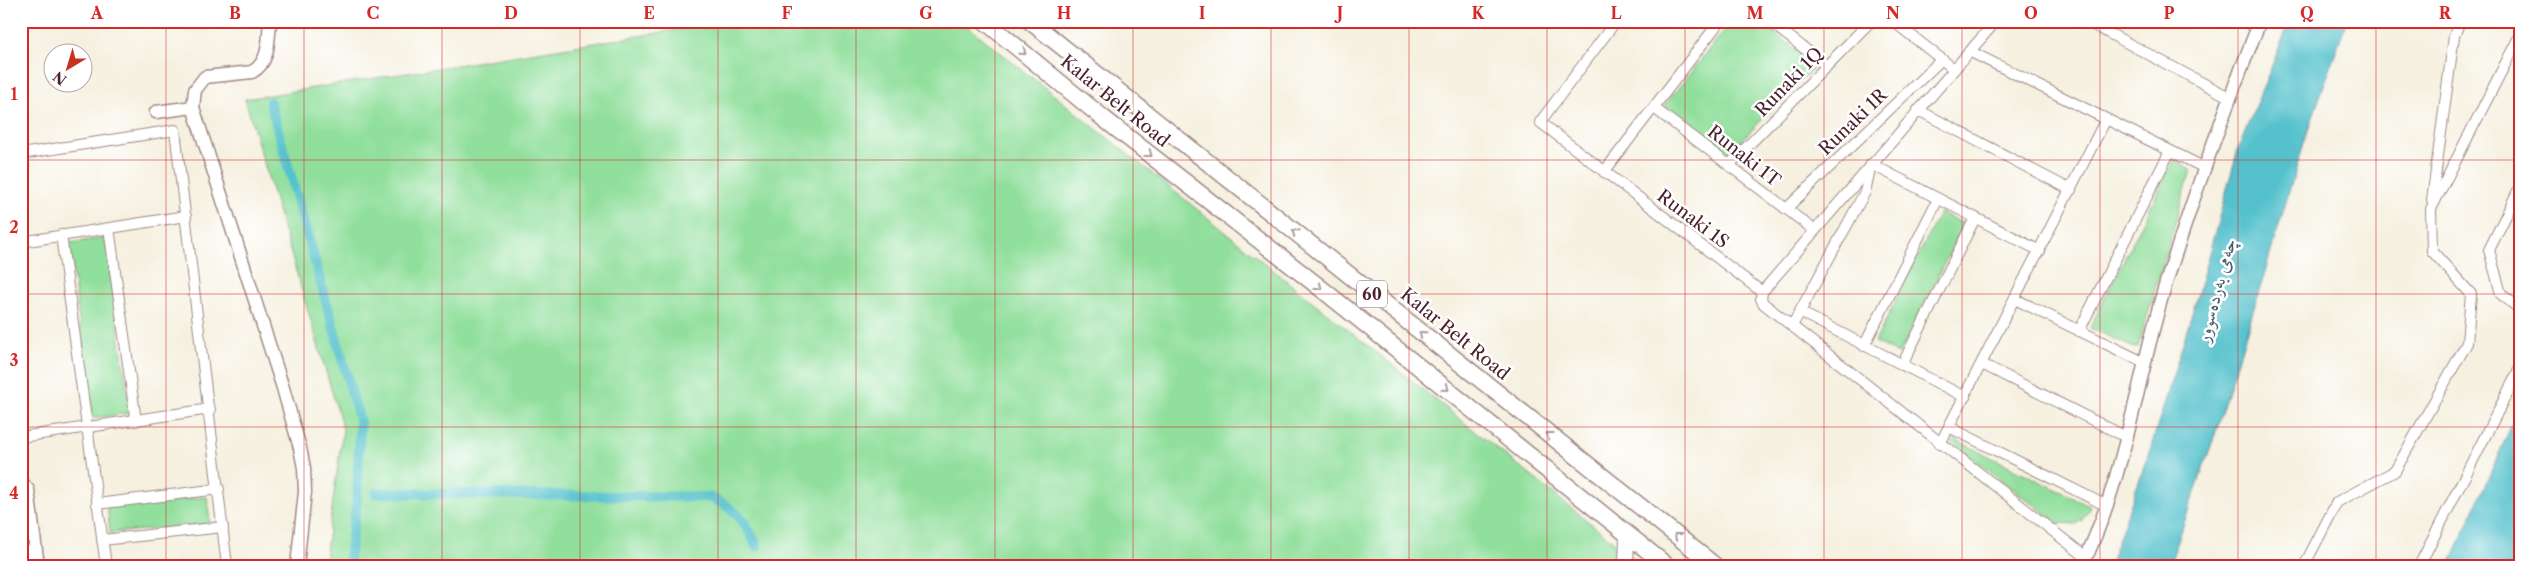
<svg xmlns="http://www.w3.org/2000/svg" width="2542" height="587" viewBox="0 0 2542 587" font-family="'Libre Caslon Text',Amiri,serif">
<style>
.green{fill:#91df9c;stroke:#6e7f64}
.water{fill:#54c1cc;stroke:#4f707c}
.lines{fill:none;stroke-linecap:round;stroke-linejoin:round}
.canal{stroke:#54c1cc;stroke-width:10}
.minor-casing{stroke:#a08885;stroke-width:12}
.tertiary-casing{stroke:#a08885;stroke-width:15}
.secondary-casing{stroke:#a08885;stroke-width:16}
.trunk-casing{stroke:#a08885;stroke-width:19}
.minor{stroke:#fff;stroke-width:10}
.tertiary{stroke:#fff;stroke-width:12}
.secondary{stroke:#fff;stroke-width:14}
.trunk{stroke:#fff;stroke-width:16}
.oneway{stroke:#ae9aa0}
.grid{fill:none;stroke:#d62828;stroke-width:1;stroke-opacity:0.55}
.labels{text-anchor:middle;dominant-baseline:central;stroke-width:5;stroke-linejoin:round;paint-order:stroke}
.shield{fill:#fff;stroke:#80626b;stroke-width:1}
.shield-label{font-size:16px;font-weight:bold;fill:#4a1f2b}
.street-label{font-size:18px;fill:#4a1f2b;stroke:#fff}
.water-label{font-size:19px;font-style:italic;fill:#4e606b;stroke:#fff}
.neatline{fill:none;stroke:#d62828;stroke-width:2}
.grid-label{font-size:16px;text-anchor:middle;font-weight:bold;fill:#d62828}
</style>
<rect width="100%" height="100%" fill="#fff"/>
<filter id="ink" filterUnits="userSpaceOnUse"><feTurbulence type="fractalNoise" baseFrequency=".02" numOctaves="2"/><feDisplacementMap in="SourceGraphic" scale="10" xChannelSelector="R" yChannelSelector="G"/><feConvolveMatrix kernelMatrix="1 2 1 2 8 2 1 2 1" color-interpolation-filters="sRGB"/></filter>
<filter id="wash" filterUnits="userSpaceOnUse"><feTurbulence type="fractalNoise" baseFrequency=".0096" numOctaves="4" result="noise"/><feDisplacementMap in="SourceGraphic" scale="20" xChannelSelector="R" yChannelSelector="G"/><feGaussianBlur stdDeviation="1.12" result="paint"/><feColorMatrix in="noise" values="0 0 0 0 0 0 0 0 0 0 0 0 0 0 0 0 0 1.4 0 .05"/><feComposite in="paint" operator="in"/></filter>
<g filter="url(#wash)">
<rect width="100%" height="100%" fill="#f5f0df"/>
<g class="green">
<polygon points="699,21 961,21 1644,566 324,566 343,429 245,99 694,27"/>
<polygon points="1732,21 1759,21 1816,65 1727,155 1664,106"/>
<polygon points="2174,160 2191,170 2138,347 2134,348 2090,328"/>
<polygon points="1940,212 1964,224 1899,354 1875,342"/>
<polygon points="106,238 130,413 92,418 69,243"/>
<polygon points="1954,439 2090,506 2082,520 2075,524 2058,523 1952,443"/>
<polygon points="207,497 210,524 110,533 107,506"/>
</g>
<g class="water">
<polygon points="2290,21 2347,21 2307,133 2219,423 2169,566 2109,566 2151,447 2194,307 2238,149"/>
<polygon points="2521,404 2521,566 2449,566"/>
</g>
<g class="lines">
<g class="canal">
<polyline points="270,102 360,422 357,499 348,566"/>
<path d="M376,493L709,497C737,509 743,518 757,546"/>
</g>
</g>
</g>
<g filter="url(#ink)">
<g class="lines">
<defs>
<g id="minor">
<polyline points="1616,21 1540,122 1762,292"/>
<polyline points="1769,21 1827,66"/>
<polyline points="1893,21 1954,69"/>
<polyline points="1996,21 1762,292 1761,299 1764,304 2086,557"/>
<polyline points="2086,21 2229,97"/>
<polyline points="2245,21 2257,28"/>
<polyline points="1969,51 2205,168"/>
<polyline points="1654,108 1814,230"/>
<polyline points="1918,110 2071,190"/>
<polyline points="21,154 175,130 227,566"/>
<polyline points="1729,165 1871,21"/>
<polyline points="1604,172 1720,21"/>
<polyline points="2521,185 2489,250 2501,294 2521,310"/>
<polyline points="2432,200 2454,36 2460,21"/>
<polyline points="1786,209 1942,59"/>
<polyline points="109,228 136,421"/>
<polyline points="61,235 106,566"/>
<polyline points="21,242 186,216"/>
<polyline points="2015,299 2145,363"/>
<polyline points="1800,312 1965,397"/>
<polyline points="1792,326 1865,192 1871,164 2040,251"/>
<polyline points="2079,331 2170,151"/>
<polyline points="1864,346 1938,199"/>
<polyline points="1982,364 2126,437"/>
<polyline points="1902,365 1975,218"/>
<polyline points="1949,427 2107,506"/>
<polyline points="21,437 210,409"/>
<polyline points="1940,444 2106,119"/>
<polyline points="97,504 219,489"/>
<polyline points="102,540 223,527"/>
<polyline points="2304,566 2337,502 2395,471 2467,343 2471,294 2432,251 2431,209 2521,33"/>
<polyline points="2419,566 2521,366"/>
</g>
<g id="tertiary">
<polyline points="193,107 283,388 300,448 304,468 305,492 297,566"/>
<path d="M156,112L193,107L195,90L205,77L252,72C270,62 268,40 270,21"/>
<polyline points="21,481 28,490 38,566"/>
<polyline points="21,548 37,558"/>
<path d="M2082,566C2125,478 2137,379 2165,286C2193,197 2225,108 2260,21"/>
</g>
<polyline id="secondary" points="1626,566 1627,534"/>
<g id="trunk">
<polyline points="985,21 1103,118 1323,290 1667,566"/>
<polyline points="1030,21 1715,566"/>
</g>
</defs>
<use href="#minor" class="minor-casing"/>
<use href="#tertiary" class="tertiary-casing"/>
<use href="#secondary" class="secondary-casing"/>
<use href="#trunk" class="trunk-casing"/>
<use href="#minor" class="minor"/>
<use href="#tertiary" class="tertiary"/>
<use href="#secondary" class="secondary"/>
<use href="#trunk" class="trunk"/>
</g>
<defs><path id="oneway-chevron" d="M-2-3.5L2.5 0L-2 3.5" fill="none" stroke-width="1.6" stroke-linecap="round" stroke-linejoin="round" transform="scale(1.25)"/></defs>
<g class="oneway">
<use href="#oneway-chevron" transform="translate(1023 52) rotate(39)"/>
<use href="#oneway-chevron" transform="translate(1149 154) rotate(38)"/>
<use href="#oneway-chevron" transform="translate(1295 232) rotate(-141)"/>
<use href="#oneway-chevron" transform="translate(1319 287) rotate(38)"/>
<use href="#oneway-chevron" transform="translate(1422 334) rotate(-141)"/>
<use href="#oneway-chevron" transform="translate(1446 388) rotate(39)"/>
<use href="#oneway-chevron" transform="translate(1549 435) rotate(-142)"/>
<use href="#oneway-chevron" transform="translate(1677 536) rotate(-142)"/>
</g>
</g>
<path class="grid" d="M166,21V566M304,21V566M442,21V566M580,21V566M718,21V566M856,21V566M995,21V566M1133,21V566M1271,21V566M1409,21V566M1547,21V566M1685,21V566M1824,21V566M1962,21V566M2100,21V566M2238,21V566M2376,21V566M21,160H2521M21,294H2521M21,427H2521"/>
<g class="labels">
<rect class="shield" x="1357" y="280.5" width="30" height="27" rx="4"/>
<g class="shield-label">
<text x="1372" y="294">60</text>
</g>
<g class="street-label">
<text transform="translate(1789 82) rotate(-46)">Runaki 1Q</text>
<text transform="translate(1115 101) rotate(39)">Kalar Belt Road</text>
<text transform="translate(1853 122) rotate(-44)">Runaki 1R</text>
<text transform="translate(1744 156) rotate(38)">Runaki 1T</text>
<text transform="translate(1693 219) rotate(37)">Runaki 1S</text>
<text transform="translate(1455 334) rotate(39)">Kalar Belt Road</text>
</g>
<g class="water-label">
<text transform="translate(2216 290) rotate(-75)">چەمی بەردەسوور</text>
</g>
</g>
<rect width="2542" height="587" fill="none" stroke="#fff" stroke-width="55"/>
<g transform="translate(68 68) rotate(218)"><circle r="24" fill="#ffffff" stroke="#b7a5aa"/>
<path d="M0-4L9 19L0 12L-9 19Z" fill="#c8321e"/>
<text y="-8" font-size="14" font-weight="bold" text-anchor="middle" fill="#4a1f2b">N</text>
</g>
<rect x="28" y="28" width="2486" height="532" class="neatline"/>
<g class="grid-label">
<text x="97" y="19">A</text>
<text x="235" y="19">B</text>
<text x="373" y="19">C</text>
<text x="511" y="19">D</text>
<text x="649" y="19">E</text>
<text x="787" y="19">F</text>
<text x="926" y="19">G</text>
<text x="1064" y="19">H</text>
<text x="1202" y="19">I</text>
<text x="1340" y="19">J</text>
<text x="1478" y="19">K</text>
<text x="1616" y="19">L</text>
<text x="1755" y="19">M</text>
<text x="1893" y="19">N</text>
<text x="2031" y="19">O</text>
<text x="2169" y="19">P</text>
<text x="2307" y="19">Q</text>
<text x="2445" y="19">R</text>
<text x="14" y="100">1</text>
<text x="14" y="233">2</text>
<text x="14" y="366">3</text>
<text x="14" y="499">4</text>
</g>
</svg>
